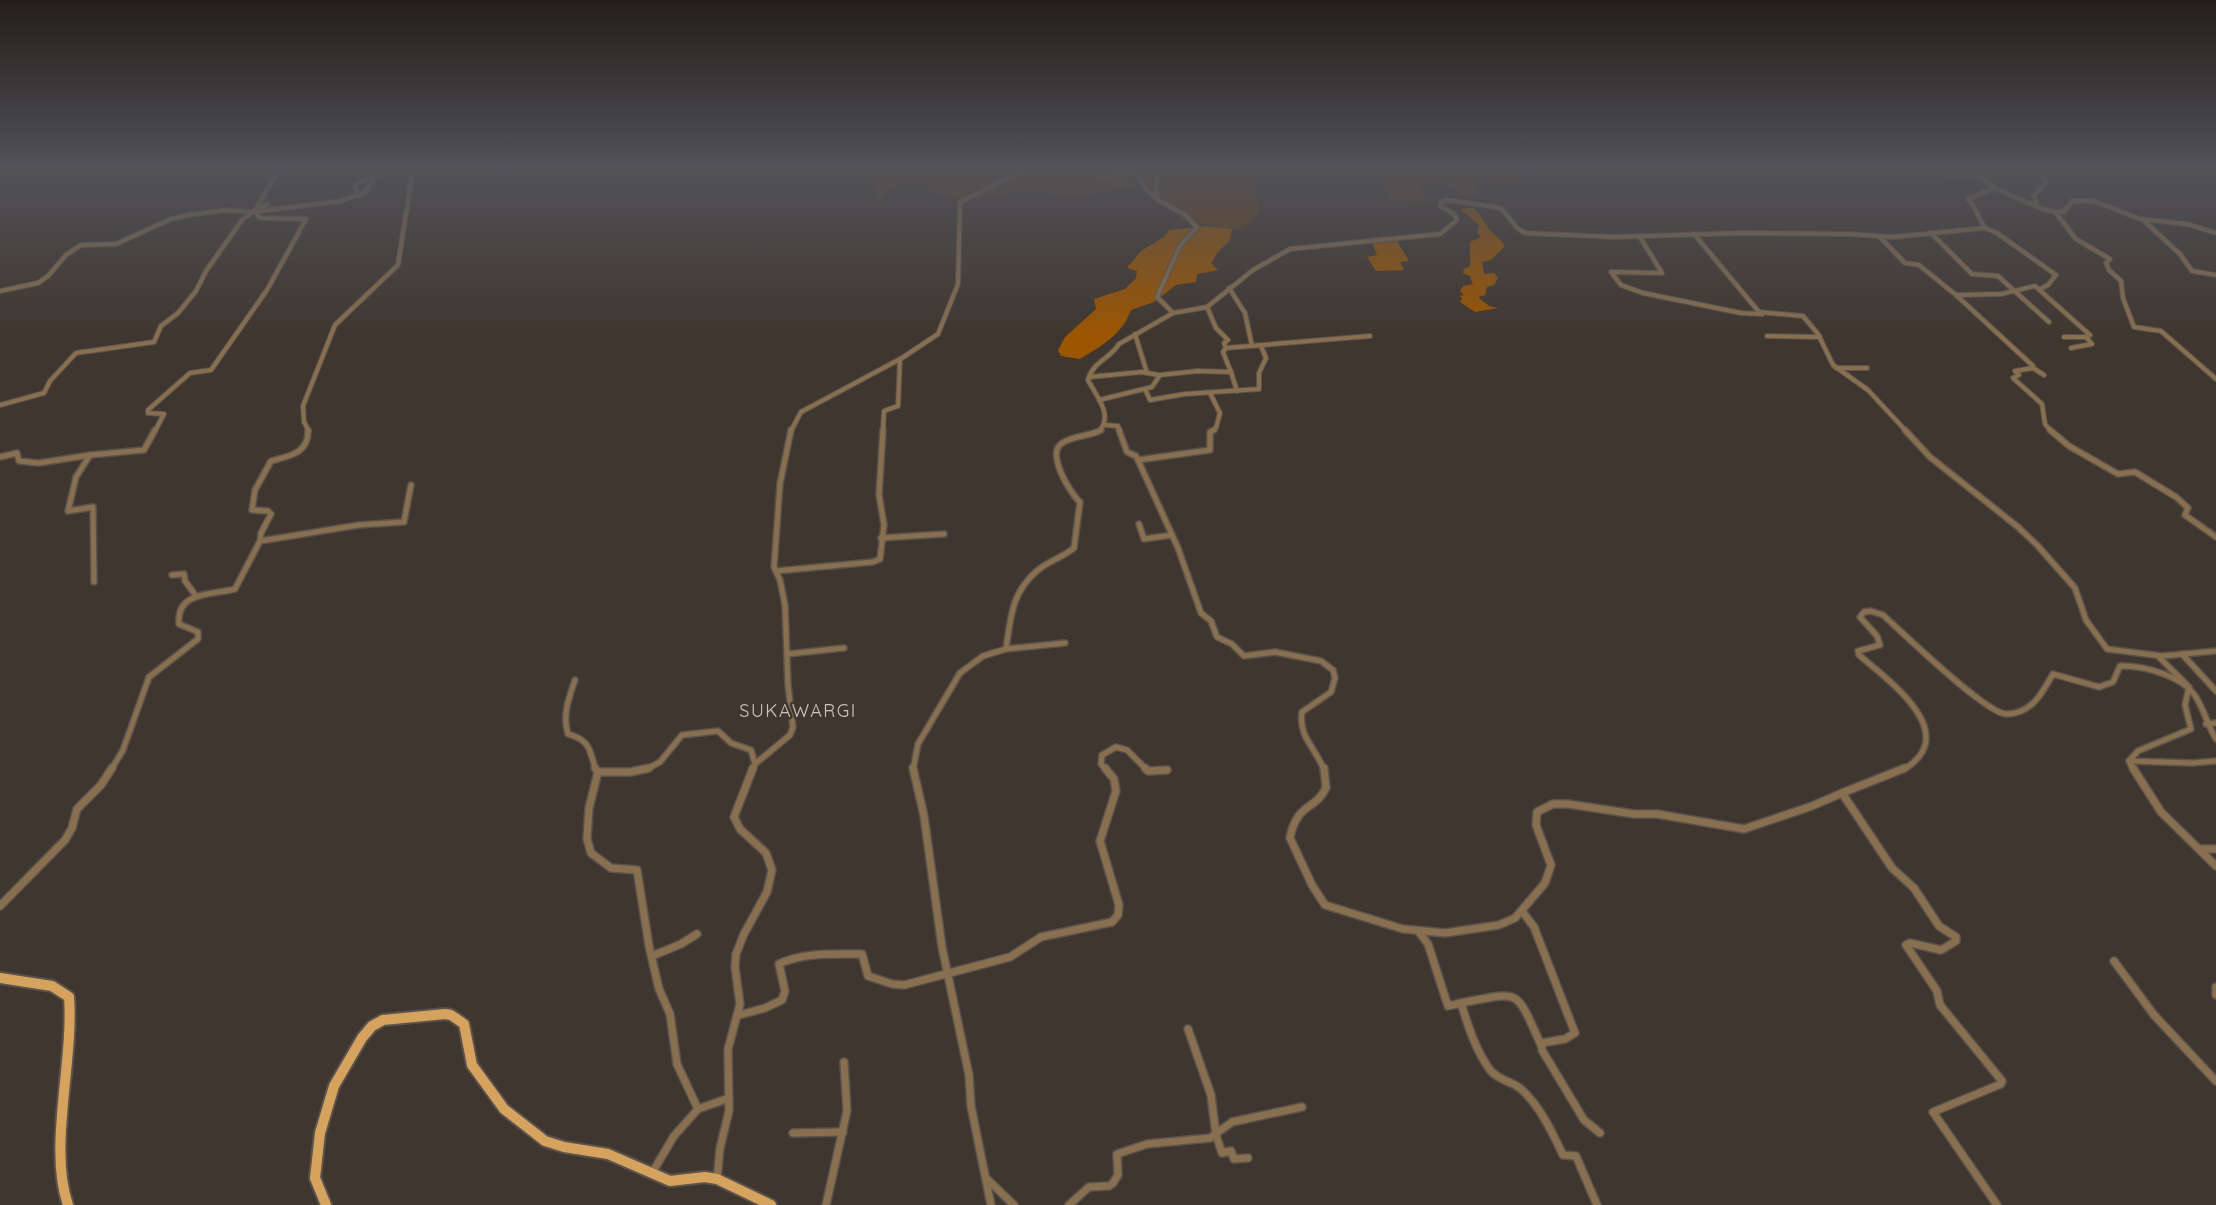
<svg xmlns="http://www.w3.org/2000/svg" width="2216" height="1205" viewBox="0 0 2216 1205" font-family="Quicksand,sans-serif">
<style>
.green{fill:#693d15}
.forest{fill:#9c5500}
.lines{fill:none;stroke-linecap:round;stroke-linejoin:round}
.street-far2-casing{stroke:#5b524c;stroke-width:6}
.street-far1-casing{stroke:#5b524c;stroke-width:8}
.street-casing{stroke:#5b524c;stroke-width:10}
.primary-casing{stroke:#5b524c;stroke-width:14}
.street-far2{stroke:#876f4f;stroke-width:4}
.street-far1{stroke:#876f4f;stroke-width:5}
.street{stroke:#876f4f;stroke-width:7}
.primary{stroke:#d6a35f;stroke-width:10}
.labels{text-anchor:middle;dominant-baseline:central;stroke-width:5;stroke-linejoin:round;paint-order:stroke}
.quarter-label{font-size:18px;letter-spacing:1.5px;fill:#cfc4bc;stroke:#3f362f}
</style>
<rect width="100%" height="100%" fill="#3f362f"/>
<g class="green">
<polygon points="894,167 1282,167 1257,178 1256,182 1258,212 1241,230 1185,221 1166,207 1144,185 1082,195 1020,191 980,199 959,199 933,192 922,183 908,182 891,189 882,199 876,202 874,176 881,170"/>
<polygon points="1516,167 1525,186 1478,182 1475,187 1475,196 1468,198 1458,195 1460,190 1438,182 1420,185 1419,192 1431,202 1388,199 1378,167"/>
</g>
<g class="forest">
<path d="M1473,208C1480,214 1483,220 1488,228C1493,235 1499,236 1505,246L1491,260L1482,262L1484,274L1494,273L1498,278L1494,285L1487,287L1485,295L1478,297L1489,306L1498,308L1475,312L1460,302L1462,299L1460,296L1464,295L1460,291L1463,286L1473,284L1470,278L1472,277L1463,273L1464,269L1470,266V242L1481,237L1477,232L1479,225L1460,209Z"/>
<path d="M1208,226L1232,229L1230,240L1218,252L1211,263L1218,270L1197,274L1196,282L1176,285L1154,302L1131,310C1122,335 1101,346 1080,359L1061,356L1058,350L1065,337L1096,309L1094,299L1125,289L1136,278L1137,271L1127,268L1141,251L1164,237L1169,230Z"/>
<polygon points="1376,237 1397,241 1409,261 1400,262 1404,270 1376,271 1367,257 1377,255 1373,245 1363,239"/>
</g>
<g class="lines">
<defs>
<g id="street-far2">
<polyline points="1093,167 1097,176 1138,173 1144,187 1158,200"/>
<polyline points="2033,167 2047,182 2034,195 2036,206 2049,211 2064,212 2072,201 2094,201 2140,219 2187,224 2216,233"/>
<polyline points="1927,168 1948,175 1980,175 1994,188"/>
<polyline points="359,196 354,185 377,175"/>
<polyline points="255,211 268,204"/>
<polyline points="254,212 275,177"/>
<polyline points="2056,213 2076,239 2110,259 2106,263 2109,270 2121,281 2123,298 2134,327 2161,331 2216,379"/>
<polyline points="2142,219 2180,254 2192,271 2216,275"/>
<polyline points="1985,228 1997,233 2056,275 2048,285 2040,289"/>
<polyline points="1931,233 1972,274 1998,276 2049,322"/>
<polyline points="1694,234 1759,312 1803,316 1818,334 1833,365 1868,390 1906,431"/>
<polyline points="1879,236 1905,263 1919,265 1956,295 2033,366 2033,368 2015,371 2019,375 2013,378 2042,404 2045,424 2051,431"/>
<polyline points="1640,237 1662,273 1611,272 1621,285 1643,293 1741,313 1762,314"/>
<polyline points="1229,288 1245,313 1252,346"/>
<polyline points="0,291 38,283 48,276 66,255 81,245 116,244 171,219 188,215 225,210 253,212 341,201 365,192 375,177 382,173 413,169 398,265 335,325 303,406 304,422 309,431"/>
<polyline points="1956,295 2001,294 2035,286 2090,335 2086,337 2092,344 2071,348"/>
<polyline points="1207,307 1216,328 1228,340 1224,343 1226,348"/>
<path d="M1173,313L1207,307L1253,270L1290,249L1440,234L1457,220L1454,214L1440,206L1441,202L1448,200L1501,208L1517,228L1525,233L1613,237L1741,233L1848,234L1893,237L1985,228C1978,218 1977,208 1968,199L1994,188L2036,206"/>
<polyline points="1135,334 1147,373"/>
<polyline points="1767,336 1820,337"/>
<polyline points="2064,337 2086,337"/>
<polyline points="1836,368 1867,368"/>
<polyline points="2033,368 2044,375"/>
<polyline points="1231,372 1237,391"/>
<polyline points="1089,377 1142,372 1159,375"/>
<polyline points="1145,389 1150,400 1185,394 1259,389 1259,373 1266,358 1261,346"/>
<polyline points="1210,393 1220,413 1216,428 1211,431"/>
<polyline points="1099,400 1152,387 1160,375 1198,371 1231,372 1223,352 1226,348 1370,336"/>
<polyline points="0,405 44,393 50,381 76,353 154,342 161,326 178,313 196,291 206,271 242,220 251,213"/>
<polyline points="1105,425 1118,426 1120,431"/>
<polyline points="155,431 164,414 148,413 148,410 190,373 211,370 267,290 306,219 260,218 255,212"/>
<polyline points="791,431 801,412 902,358 938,334 958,284 960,202 1016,174 1044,167"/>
<polyline points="883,431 884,411 898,406 900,359"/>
<path d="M1099,431C1114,415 1096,396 1088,380C1093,361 1110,359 1119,344L1173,313L1157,297L1180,246L1197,227L1184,214L1158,200L1156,189L1159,167"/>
</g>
<g id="street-far1">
<path d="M308,430C309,453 290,456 271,461L255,490L252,510L268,511L271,514L261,533L260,541L359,525L404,522L411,485"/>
<path d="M1119,430L1127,452L1136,456L1138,460L1178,548L1201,613L1211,621L1217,637L1232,644L1244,656L1275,652L1321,661L1333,670L1335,678L1331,692L1302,712C1298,737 1316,748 1324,770"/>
<polyline points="1905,430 1930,457 2018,527 2037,545 2075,588 2086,620 2107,649 2162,656 2216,651"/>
<polyline points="2050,430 2069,446 2118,474 2135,472 2176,497 2188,508 2185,515 2216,537"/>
<polyline points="0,457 17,453 19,461 39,463 90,455"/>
<polyline points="1138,460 1210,450 1210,432 1214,430"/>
<polyline points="1139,524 1144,539 1172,535"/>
<polyline points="881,538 944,534"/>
<polyline points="776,571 873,562 880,559 884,525 879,495 883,430"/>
<polyline points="172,575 184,574 185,581 196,596"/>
<polyline points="94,582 93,507 68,511 76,477 90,455 144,450 155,430"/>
<polyline points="1006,649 1065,643"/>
<polyline points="788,654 844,648"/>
<polyline points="2182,654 2216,691"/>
<path d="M575,680C569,698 562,715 568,734C592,741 589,751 596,770"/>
<polyline points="2206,724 2216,723"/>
<polyline points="2129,761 2138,751 2191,729 2185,705 2189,687 2158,656"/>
<path d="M111,770L123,750L149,677L198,639V632L179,624C176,591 212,595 235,589L260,541"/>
<polyline points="645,770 660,762 682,735 718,731 731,743 751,750 755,764"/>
<polyline points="753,770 755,764 790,735 793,727 788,685 785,605 780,580 774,567 780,484 791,430"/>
<path d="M913,770L918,744L960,673L983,656L1006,649C1011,616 1011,593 1038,570C1049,561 1063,557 1074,548L1080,502C1070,493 1047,455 1061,444C1072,435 1089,437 1101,430"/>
<polyline points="1106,770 1101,764 1102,755 1116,747 1127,750 1147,770"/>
<path d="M1903,770C1964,734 1888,680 1859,655L1858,651L1880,645L1877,636L1860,617L1864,612L1871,611L1883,615C1903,633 1985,713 2006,714C2032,714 2042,693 2053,674L2099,687L2113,682L2120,666C2143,665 2183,676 2196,697C2204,710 2208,726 2216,739"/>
<polyline points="2133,770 2129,761 2193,763 2216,761"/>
</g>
<g id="street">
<polyline points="595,768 598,772 589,808 587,839 591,853 611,868 637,870 649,946 659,989 670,1014 677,1064 698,1109 729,1098"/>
<polyline points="913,768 924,816 942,947 969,1075 971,1106 991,1205"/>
<polyline points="1145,768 1148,771 1167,770"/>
<path d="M1324,768L1326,788C1315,811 1297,802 1290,838L1312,885L1325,905L1403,929L1445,933L1499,925L1515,918L1545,883L1551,865L1536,825L1537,812L1553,804H1568L1634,814H1657L1744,829L1812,806L1842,793L1892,868L1914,888L1939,926L1956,937V941L1941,950L1910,943L1906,945L1937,991L1940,1005L2002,1081L2001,1084L1933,1112L1997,1205"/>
<polyline points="2133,768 2161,812 2216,866"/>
<polyline points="598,772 630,772 649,768"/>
<polyline points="1842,793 1905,768"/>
<polyline points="2201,849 2216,849"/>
<polyline points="0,906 65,840 72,828 77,809 101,785 112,768"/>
<polyline points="1522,911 1534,927 1575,1033 1565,1039 1542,1043 1542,1050 1584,1120 1600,1133"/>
<path d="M1419,932L1428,944L1448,1006L1461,1003C1468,1026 1476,1051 1490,1070C1499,1081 1512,1081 1521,1089C1540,1106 1552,1132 1563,1155L1576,1156L1597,1205"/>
<polyline points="652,956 681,944 697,934"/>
<polyline points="2114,961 2154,1015 2216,1081"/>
<polyline points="2216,987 2216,995"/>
<path d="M1461,1003C1522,991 1515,988 1541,1045"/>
<path d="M739,1015L765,1008L782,1000L785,991L779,964C802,952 836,954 862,954L868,976L892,984L904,985L1010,957L1041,937L1112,922L1118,915L1119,905L1100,841L1116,791L1114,779L1105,768"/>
<polyline points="1188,1029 1211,1095 1216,1135 1222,1153 1231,1151 1234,1159 1248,1158"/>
<polyline points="793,1133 843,1132"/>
<polyline points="652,1173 674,1136 698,1109"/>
<polyline points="986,1178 1014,1205"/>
<polyline points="717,1179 720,1148 729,1111 728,1049 740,1004 735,967 736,954 744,934 767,892 772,870 766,853 740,829 734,817 753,768"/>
<polyline points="826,1205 847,1111 844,1062"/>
<polyline points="1069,1205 1089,1187 1109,1186 1113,1183 1118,1175 1117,1154 1147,1144 1210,1138 1232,1122 1302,1107"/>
</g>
<g id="primary">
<path d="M0,978L52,986L69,997C74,1061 48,1148 68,1205"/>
<polyline points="326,1205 315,1178 320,1133 334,1086 362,1038 372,1026 383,1020 445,1014 451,1015 464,1024 472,1065 504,1109 545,1141 564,1147 608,1154 670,1181 705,1177 717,1179 771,1205"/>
</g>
</defs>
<use href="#street-far2" class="street-far2-casing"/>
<use href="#street-far1" class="street-far1-casing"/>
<use href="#street" class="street-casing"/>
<use href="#primary" class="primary-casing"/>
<use href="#street-far2" class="street-far2"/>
<use href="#street-far1" class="street-far1"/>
<use href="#street" class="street"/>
<use href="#primary" class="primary"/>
</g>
<linearGradient id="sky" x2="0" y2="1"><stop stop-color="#231e1a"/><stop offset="0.5" stop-color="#525258"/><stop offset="1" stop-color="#525258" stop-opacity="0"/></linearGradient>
<rect width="2216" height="336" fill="url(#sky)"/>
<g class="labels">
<g class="quarter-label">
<text x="798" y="710">SUKAWARGI</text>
</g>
</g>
</svg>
